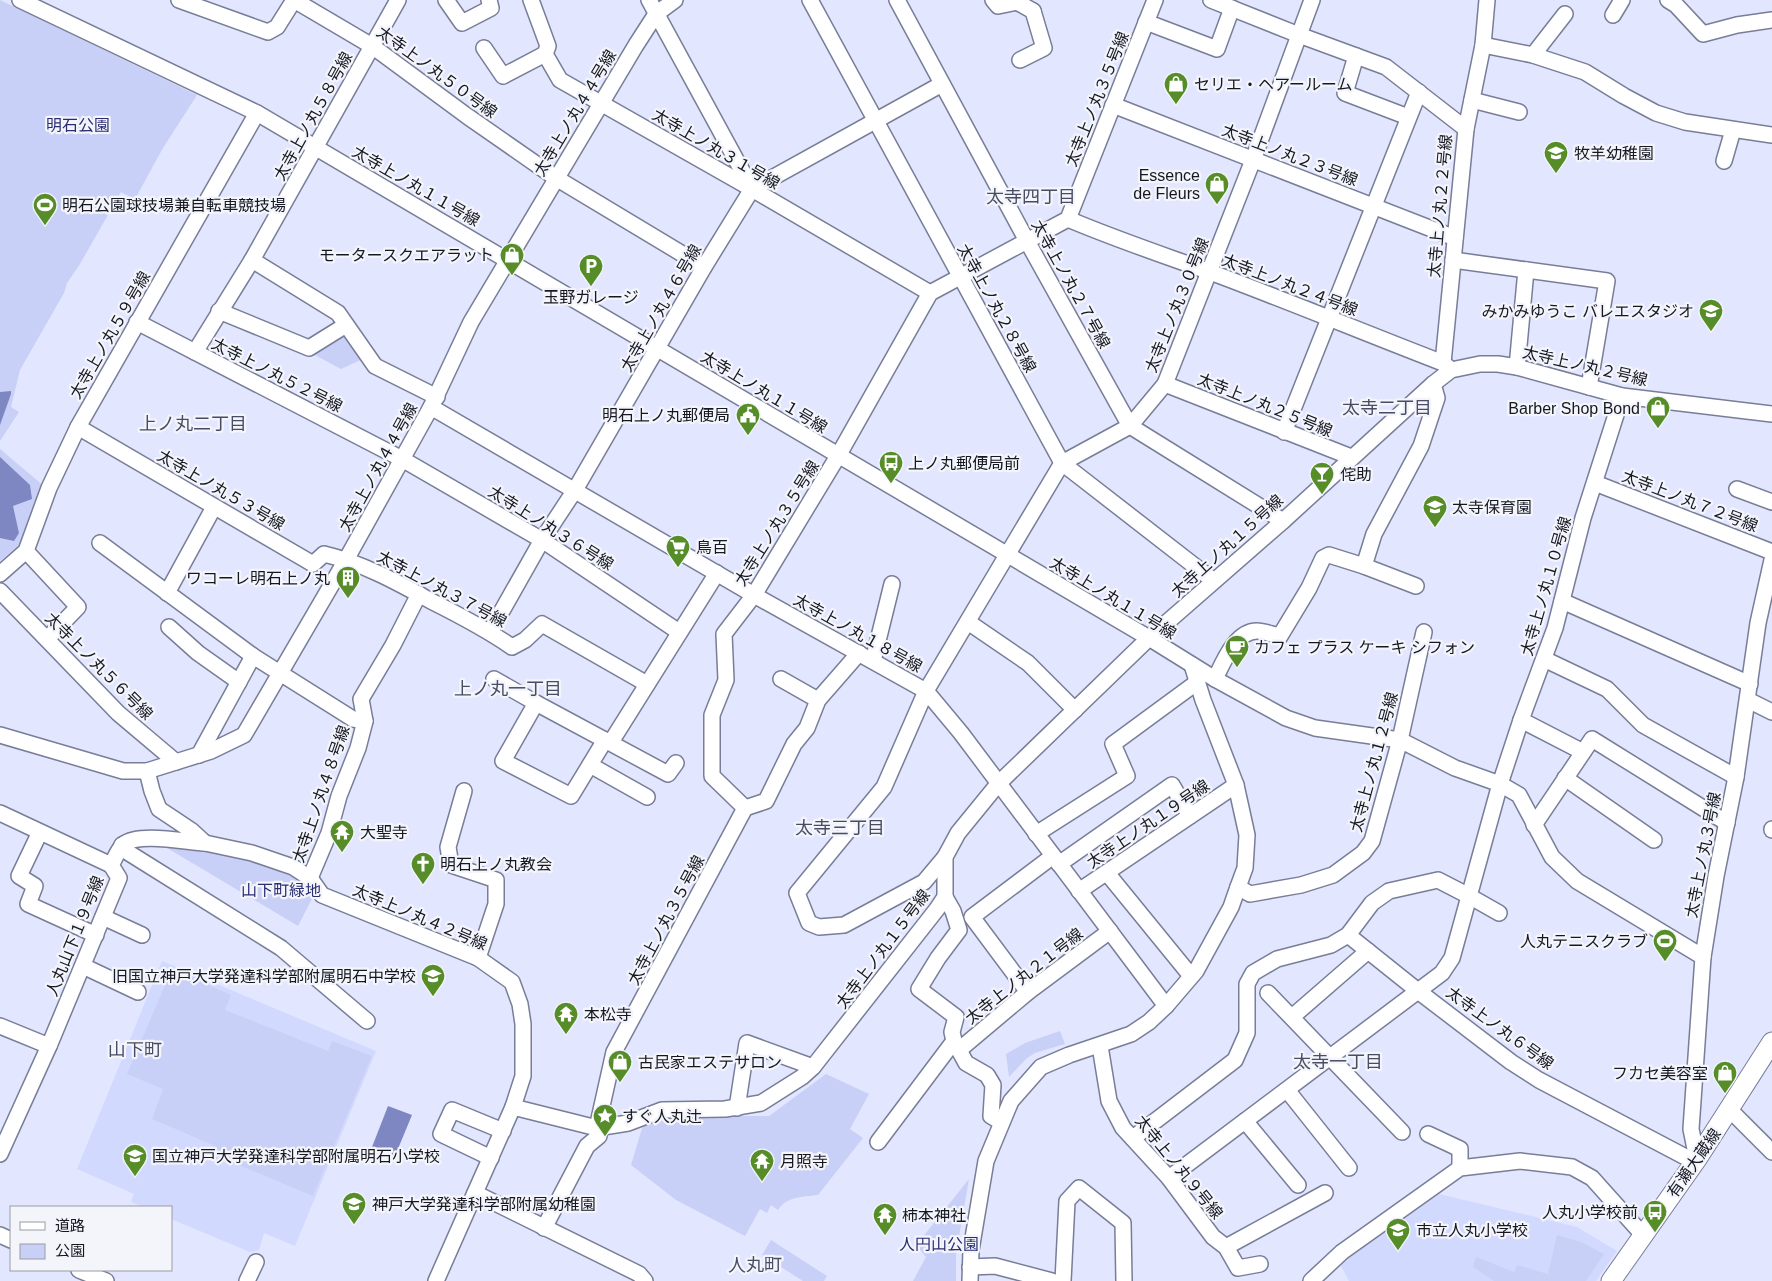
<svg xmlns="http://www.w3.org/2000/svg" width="1772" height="1281" viewBox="0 0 1772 1281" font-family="Arial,'Noto Sans JP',sans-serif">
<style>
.built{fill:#d2d9fe}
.green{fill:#c9d0f7}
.water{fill:#7e87c2}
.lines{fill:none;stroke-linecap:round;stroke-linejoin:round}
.minor-casing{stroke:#787d98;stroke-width:18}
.major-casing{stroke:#787d98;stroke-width:21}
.minor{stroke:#fff;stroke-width:15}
.major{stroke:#fff;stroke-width:19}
.labels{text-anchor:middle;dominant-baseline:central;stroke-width:4.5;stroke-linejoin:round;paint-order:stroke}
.street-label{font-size:16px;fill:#151721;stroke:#f3f5fb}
.poi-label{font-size:16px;fill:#151721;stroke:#f3f5fb;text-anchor:start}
.park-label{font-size:16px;fill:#2b2d73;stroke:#f3f5fb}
.neighbourhood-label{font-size:18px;fill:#484d65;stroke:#f3f5fb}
</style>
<rect width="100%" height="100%" fill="#e2e6ff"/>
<g class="built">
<polygon points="162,961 376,1051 295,1246 264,1233 259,1250 250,1252 171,1219 171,1207 143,1207 131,1202 134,1194 77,1169"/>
<polygon points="1439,1194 1577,1227 1617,1251 1596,1281 1349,1281 1340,1264 1381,1229"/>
</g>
<g class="green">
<polygon points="0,0 197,95 163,148 135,199 121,192 80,264 67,283 64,293 20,370 11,407 19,412 0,441"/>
<polygon points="345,334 363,359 341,369 313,354"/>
<polygon points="0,449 45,487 20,544 0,561"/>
<polygon points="162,845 196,846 290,869 315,893 298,926"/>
<polygon points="172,969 231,995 225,1010 328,1051 332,1041 372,1056 313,1196 210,1153 213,1145 152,1119 163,1089 127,1074"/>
<polygon points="1060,1031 1065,1044 1035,1053 1026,1059 1009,1077 1006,1054 1025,1043"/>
<path d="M826,1074L869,1094L850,1129L863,1138L818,1195C803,1197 787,1196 778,1210L771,1205L767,1213L760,1209L745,1236L676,1200L631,1165L643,1125L667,1115L715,1116H769Z"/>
<polygon points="969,1179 956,1254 956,1281 913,1281 926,1257 917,1246 918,1243"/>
<polygon points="1557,1235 1581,1242 1604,1254 1586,1281 1494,1281 1473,1267 1476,1257 1514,1272 1517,1265 1548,1274"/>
<polygon points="771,1240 827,1276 824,1281 803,1281 762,1255"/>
</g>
<g class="water">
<polygon points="11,391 11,394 0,425 0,392"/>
<polygon points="0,457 30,485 32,499 13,506 19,533 14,541 0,538"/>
<polygon points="388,1106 412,1115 395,1156 372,1147"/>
</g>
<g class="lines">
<defs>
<g id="minor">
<polyline points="20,0 257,113 1149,638 1215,679 1286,718 1315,728 1400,740 1455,768 1500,784 1519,795 1552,857 1577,881 1703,957"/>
<polyline points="179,0 268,32 277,27 294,0"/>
<polyline points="294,0 372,46 467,116 556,178 704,267"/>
<polyline points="446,0 462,23 491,8 489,0"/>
<polyline points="531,0 548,46 545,54 560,80 752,189 930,293"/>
<polyline points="649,0 752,189"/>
<polyline points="810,0 1062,463 1214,581"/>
<polyline points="897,0 1027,241 1130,426 1283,521"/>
<polyline points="993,0 998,6 1017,2 1033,11"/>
<polyline points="1211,0 1299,35 1386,67 1466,129 1443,363"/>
<polyline points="1668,0 1676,5 1703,34 1737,25 1772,20"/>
<polyline points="1613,15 1622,0"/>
<polyline points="1146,22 1217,49 1232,8"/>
<polyline points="1483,45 1487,0"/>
<polyline points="484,48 503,76 545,54"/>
<polyline points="1533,55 1565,14"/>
<polyline points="1356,56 1345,93 1408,117"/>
<polyline points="1020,60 1044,48 1033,11"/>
<polyline points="1472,100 1519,112"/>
<polyline points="1113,105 1455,238"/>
<polyline points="1466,129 1483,45 1533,55 1585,72 1624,96 1656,113 1685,122 1772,135"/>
<polyline points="1724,161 1733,130"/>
<path d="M1068,219C1115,239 1163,255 1210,272C1288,301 1365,333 1443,363L1450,369"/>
<polyline points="252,260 338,313 375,366 437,397"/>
<polyline points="1453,260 1607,281 1589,387"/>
<polyline points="219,311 309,348 346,325"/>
<polyline points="137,322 402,459 542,540 679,632"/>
<polyline points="195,352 252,260 398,0"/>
<polyline points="1517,367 1526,270"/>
<polyline points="1165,384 1351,457"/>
<polyline points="431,407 754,595 926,691 961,733 1166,1006"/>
<path d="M78,427L313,564L324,554C362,563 397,582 431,601C459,615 486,629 512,647L525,640L542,624L647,684"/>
<polyline points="1284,432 1419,92"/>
<polyline points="1595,483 1772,552"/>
<polyline points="1737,489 1772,502"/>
<polyline points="100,543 253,656 353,719 365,721"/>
<polyline points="26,551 78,607 47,639"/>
<polyline points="1364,566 1374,534 1421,446 1437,398 1433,384"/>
<polyline points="0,574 26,551 49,488 78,427 257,113"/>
<polyline points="0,591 118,713 176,762"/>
<polyline points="167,593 214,507"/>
<polyline points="1562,601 1750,684"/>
<polyline points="968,622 1028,663 1075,710"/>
<polyline points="169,627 198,653 239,682"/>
<polyline points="490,632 542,540 575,490 704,267 752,189 942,84"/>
<polyline points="1544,659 1607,689 1643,725 1736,777"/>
<polyline points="873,661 892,584"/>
<polyline points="494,679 536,703 668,774 676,763"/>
<polyline points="781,679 818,700"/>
<path d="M1215,679C1223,663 1235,631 1257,631C1264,631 1273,635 1280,636L1309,588L1323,558L1329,555L1364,566L1416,586"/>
<polyline points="1748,700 1772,712"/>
<polyline points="536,703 503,761 571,796 605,740"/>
<polyline points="1521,720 1583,752"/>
<polyline points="0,735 123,771 147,771 211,751 244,735 346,560 431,407 471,322 636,45 656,14 675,0"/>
<polyline points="611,742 717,573"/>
<polyline points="199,755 253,656"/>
<polyline points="590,765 647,797"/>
<polyline points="1565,778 1654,840"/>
<polyline points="464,791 448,847 451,865 496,880 496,904 478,958"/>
<polyline points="745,808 766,801 794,744 807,728 818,700 859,653"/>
<polyline points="0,813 111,865"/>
<polyline points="1534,825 1592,739 1727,823"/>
<polyline points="1772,829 1772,830"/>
<polyline points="40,832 19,876 35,886 28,904 96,935"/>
<polyline points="1036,834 1127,776 1113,744 1196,683"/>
<polyline points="205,843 252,853 293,867 310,878 329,833 339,796 358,748 365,721 361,699 393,645 419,594"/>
<polyline points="122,845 129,853 281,948 367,1021"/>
<polyline points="945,857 924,882 844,925 819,927 809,923 797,893 884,787 926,691 1062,463 1130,426 1165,384 1253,160 1312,0"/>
<polyline points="1059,864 1172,785 1190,816"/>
<polyline points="1107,873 1191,976"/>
<polyline points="310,878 322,895 478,958 512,982 520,1004 523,1024 523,1076 513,1107"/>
<polyline points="1238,887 1250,894 1301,885 1333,875 1363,853 1372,841 1400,740 1424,632"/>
<polyline points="1079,891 1236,785"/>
<polyline points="945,897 953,911 959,930 938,958 919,989 956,1017 952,1032 954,1041 966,1063 987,1075 993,1085 991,1116 1001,1122"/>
<polyline points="103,917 142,935"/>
<polyline points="1348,935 1418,991 1511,1062 1539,1080 1695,1162"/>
<polyline points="83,966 138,992"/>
<polyline points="1028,992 972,917 1053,856"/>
<polyline points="1268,993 1402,1132"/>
<polyline points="1292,1017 1368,951"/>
<polyline points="0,1026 49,1046"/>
<polyline points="1100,1046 1109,1101 1123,1128 1169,1178 1213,1237 1226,1247 1238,1268 1260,1264"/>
<polyline points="959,1050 1028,992 1110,931"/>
<polyline points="1287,1090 1349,1168"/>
<polyline points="737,1108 747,1043 813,1067"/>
<polyline points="1730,1110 1772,1152"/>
<polyline points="1245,1121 1298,1185"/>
<polyline points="597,1128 614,1052 745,808 712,776 712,715 726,680 724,634 754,595 838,456 930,293 1068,219 1155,0"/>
<polyline points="1428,1134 1460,1149 1460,1168"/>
<polyline points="1133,1138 1235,1060 1247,1033 1247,984 1253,973 1277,959 1331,945 1348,935 1372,903 1389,891 1438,880 1469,896 1499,913"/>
<polyline points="878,1142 954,1041"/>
<path d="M0,1154L49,1046L119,878L111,865C115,859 118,849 124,844C139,832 186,842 205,843L192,831L159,809L152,791L147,771"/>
<polyline points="491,1158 441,1134 452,1110 503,1131"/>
<polyline points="1697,1159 1691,1129 1703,957 1716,876 1736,777 1758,623 1772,560"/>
<polyline points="1169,1178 1418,991 1442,973 1452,958 1500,784 1521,720 1555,628 1583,518 1622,396"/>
<polyline points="475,1193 639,1274 645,1281"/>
<polyline points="544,1228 587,1146 599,1136"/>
<polyline points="0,1235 11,1240"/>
<polyline points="1226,1247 1325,1193"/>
<polyline points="970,1267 995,1266 1052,1281"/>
<polyline points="79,1270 106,1281"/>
<polyline points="247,1281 256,1262"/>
<polyline points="436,1281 513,1107 597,1128 628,1123 662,1110 725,1109 761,1103 802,1077 813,1067 937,909 945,897 945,857 958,833 998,784 1149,638 1283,521 1433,384 1451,370 1480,364 1498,364 1517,367 1622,396 1772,414"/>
<polyline points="970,1281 971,1250 986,1161 1011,1101 1041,1067 1069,1055 1131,1034 1149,1022 1166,1006 1196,971 1231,907 1238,887 1245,868 1247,835 1236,785 1203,700 1192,665"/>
<polyline points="1063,1281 1067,1201 1079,1188 1123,1223 1124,1281"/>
<polyline points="1311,1281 1342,1252 1460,1168 1520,1161 1572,1167 1592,1178 1643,1235"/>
</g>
<polyline id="major" points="1611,1281 1697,1159 1772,1042"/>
</defs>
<use href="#minor" class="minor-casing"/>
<use href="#major" class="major-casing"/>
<use href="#minor" class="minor"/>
<use href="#major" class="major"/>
</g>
<defs>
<symbol id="shop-pin" viewBox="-11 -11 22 30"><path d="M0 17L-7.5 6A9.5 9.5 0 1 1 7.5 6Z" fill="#568d28" stroke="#f3f5fb"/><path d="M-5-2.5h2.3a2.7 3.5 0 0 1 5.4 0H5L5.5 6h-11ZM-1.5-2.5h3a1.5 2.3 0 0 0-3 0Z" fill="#fff"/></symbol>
<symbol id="school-pin" viewBox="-11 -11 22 30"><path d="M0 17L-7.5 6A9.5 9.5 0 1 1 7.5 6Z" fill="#568d28" stroke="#f3f5fb"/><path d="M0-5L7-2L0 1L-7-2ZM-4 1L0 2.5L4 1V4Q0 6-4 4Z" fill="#fff"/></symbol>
<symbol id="stadium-pin" viewBox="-11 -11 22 30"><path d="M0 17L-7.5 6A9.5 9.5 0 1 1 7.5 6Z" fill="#568d28" stroke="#f3f5fb"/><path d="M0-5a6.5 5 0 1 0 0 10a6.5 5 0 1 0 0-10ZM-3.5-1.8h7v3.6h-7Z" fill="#fff"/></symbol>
<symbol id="parking-pin" viewBox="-11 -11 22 30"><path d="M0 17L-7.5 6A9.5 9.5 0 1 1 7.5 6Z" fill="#568d28" stroke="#f3f5fb"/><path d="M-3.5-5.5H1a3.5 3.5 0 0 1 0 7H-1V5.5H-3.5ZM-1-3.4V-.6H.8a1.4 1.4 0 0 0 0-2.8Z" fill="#fff"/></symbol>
<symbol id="civic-pin" viewBox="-11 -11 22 30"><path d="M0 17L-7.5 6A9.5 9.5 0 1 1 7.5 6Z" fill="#568d28" stroke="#f3f5fb"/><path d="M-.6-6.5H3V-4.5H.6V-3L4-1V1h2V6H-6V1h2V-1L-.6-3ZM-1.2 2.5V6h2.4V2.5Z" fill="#fff"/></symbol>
<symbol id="bus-pin" viewBox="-11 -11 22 30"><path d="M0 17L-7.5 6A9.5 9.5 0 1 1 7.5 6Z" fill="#568d28" stroke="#f3f5fb"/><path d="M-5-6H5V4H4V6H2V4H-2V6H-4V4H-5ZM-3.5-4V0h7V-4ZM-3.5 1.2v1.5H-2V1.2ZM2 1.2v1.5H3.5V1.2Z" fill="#fff"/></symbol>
<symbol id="bar-pin" viewBox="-11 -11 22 30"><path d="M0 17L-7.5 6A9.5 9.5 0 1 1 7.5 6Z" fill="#568d28" stroke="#f3f5fb"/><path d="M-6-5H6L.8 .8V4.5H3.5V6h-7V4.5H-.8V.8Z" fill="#fff"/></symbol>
<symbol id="supermarket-pin" viewBox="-11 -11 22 30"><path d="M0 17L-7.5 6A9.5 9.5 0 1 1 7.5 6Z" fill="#568d28" stroke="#f3f5fb"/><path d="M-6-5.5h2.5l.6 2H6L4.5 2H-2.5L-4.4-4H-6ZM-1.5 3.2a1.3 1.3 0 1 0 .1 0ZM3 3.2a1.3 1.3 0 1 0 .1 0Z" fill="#fff"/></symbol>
<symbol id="building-pin" viewBox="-11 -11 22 30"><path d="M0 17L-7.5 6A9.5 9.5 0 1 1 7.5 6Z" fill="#568d28" stroke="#f3f5fb"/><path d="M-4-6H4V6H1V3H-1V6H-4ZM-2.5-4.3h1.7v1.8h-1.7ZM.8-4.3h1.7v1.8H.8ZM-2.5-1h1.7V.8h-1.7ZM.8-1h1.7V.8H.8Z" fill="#fff"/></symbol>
<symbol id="cafe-pin" viewBox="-11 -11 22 30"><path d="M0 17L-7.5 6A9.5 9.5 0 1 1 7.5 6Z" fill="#568d28" stroke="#f3f5fb"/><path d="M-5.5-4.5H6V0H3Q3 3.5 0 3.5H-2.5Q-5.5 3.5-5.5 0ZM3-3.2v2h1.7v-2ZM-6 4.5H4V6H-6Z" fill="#fff"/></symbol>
<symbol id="temple-pin" viewBox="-11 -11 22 30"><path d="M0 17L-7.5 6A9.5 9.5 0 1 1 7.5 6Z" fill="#568d28" stroke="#f3f5fb"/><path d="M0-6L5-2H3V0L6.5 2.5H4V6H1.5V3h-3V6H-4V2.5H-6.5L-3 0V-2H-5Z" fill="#fff"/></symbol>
<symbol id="church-pin" viewBox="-11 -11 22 30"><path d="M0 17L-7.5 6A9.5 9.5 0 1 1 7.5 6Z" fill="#568d28" stroke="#f3f5fb"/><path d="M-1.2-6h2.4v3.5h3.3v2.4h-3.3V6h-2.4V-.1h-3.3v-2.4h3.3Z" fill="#fff"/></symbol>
<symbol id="sight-pin" viewBox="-11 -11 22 30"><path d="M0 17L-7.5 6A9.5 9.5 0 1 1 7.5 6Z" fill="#568d28" stroke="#f3f5fb"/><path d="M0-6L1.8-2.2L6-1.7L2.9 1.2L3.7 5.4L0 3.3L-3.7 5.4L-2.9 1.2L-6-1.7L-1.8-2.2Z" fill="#fff"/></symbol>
</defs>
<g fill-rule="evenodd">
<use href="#shop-pin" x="1162" y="70" width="28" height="38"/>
<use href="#school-pin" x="1542" y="139" width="28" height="38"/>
<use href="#shop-pin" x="1203" y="170" width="28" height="38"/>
<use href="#stadium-pin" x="31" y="191" width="28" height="38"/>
<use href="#shop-pin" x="498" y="241" width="28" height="38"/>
<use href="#parking-pin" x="577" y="252" width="28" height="38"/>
<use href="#school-pin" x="1697" y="297" width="28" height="38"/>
<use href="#shop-pin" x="1644" y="394" width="28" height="38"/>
<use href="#civic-pin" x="734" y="401" width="28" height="38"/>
<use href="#bus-pin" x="877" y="449" width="28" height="38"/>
<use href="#bar-pin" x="1308" y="460" width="28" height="38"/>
<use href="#school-pin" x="1421" y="493" width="28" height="38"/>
<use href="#supermarket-pin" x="664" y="533" width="28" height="38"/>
<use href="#building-pin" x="334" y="564" width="28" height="38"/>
<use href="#cafe-pin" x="1223" y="633" width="28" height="38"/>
<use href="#temple-pin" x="328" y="818" width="28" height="38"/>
<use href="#church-pin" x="409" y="850" width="28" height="38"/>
<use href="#stadium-pin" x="1651" y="927" width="28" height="38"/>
<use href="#school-pin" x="419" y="962" width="28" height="38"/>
<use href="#temple-pin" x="552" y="1000" width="28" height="38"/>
<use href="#shop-pin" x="606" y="1048" width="28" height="38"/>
<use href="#shop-pin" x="1711" y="1059" width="28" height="38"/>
<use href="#sight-pin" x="591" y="1102" width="28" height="38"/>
<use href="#school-pin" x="121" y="1142" width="28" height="38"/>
<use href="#temple-pin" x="748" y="1147" width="28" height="38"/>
<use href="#school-pin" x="340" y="1190" width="28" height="38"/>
<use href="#bus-pin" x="1641" y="1198" width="28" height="38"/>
<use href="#temple-pin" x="871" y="1201" width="28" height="38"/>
<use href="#school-pin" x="1384" y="1216" width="28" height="38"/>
</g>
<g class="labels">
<g class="street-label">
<text transform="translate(437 72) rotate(36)">太寺上ノ丸５０号線</text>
<text transform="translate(1097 99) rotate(-68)">太寺上ノ丸３５号線</text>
<text transform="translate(575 113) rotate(-59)">太寺上ノ丸４４号線</text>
<text transform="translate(313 116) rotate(-61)">太寺上ノ丸５８号線</text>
<text transform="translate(716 149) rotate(30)">太寺上ノ丸３１号線</text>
<text transform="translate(1290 155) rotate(21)">太寺上ノ丸２３号線</text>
<text transform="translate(416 186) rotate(30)">太寺上ノ丸１１号線</text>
<text transform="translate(1440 206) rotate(-85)">太寺上ノ丸２２号線</text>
<text transform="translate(1071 284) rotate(61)">太寺上ノ丸２７号線</text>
<text transform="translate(1290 285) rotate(21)">太寺上ノ丸２４号線</text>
<text transform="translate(1177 305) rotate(-68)">太寺上ノ丸３０号線</text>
<text transform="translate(661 308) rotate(-60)">太寺上ノ丸４６号線</text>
<text transform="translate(997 308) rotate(61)">太寺上ノ丸２８号線</text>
<text transform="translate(110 335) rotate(-60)">太寺上ノ丸５９号線</text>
<text transform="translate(1585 366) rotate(13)">太寺上ノ丸２号線</text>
<text transform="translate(277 375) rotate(27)">太寺上ノ丸５２号線</text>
<text transform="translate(764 392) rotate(31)">太寺上ノ丸１１号線</text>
<text transform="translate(1265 405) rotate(22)">太寺上ノ丸２５号線</text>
<text transform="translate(378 467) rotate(-61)">太寺上ノ丸４４号線</text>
<text transform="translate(221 490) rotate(30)">太寺上ノ丸５３号線</text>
<text transform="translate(1690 501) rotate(21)">太寺上ノ丸７２号線</text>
<text transform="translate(777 523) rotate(-58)">太寺上ノ丸３５号線</text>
<text transform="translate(551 528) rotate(32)">太寺上ノ丸３６号線</text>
<text transform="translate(1227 546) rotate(-42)">太寺上ノ丸１５号線</text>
<text transform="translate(1546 586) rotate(-74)">太寺上ノ丸１０号線</text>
<text transform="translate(442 589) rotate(28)">太寺上ノ丸３７号線</text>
<text transform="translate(1113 598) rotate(31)">太寺上ノ丸１１号線</text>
<text transform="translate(858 633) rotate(29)">太寺上ノ丸１８号線</text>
<text transform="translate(99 666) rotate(45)">太寺上ノ丸５６号線</text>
<text transform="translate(1374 762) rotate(-75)">太寺上ノ丸１２号線</text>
<text transform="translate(321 794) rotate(-71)">太寺上ノ丸４８号線</text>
<text transform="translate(1148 824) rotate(-34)">太寺上ノ丸１９号線</text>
<text transform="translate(1703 855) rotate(-79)">太寺上ノ丸３号線</text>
<text transform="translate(420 917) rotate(23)">太寺上ノ丸４２号線</text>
<text transform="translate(666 920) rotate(-62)">太寺上ノ丸３５号線</text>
<text transform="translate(75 936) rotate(-68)">人丸山下１９号線</text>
<text transform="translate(883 949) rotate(-53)">太寺上ノ丸１５号線</text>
<text transform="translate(1024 976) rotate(-38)">太寺上ノ丸２１号線</text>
<text transform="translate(1500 1028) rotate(36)">太寺上ノ丸６号線</text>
<text transform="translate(1694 1163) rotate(-55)">有瀬大蔵線</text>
<text transform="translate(1179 1167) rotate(51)">太寺上ノ丸９号線</text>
</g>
<g class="poi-label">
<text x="1194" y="84">セリエ・ヘアールーム</text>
<text x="1574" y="153">牧羊幼稚園</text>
<text x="1200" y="175" text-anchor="end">Essence<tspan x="1200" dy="18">de Fleurs</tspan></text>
<text x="62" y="205">明石公園球技場兼自転車競技場</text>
<text x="494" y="255" text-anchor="end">モータースクエアラット</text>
<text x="591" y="297" text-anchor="middle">玉野ガレージ</text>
<text x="1694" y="311" text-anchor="end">みかみゆうこ バレエスタジオ</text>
<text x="1640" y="408" text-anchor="end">Barber Shop Bond</text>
<text x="730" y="415" text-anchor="end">明石上ノ丸郵便局</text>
<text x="908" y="463">上ノ丸郵便局前</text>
<text x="1340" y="474">侘助</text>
<text x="1452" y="507">太寺保育園</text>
<text x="696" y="547">鳥百</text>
<text x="330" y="578" text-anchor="end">ワコーレ明石上ノ丸</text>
<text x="1254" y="647">カフェ プラス ケーキ シフォン</text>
<text x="360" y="832">大聖寺</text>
<text x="440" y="864">明石上ノ丸教会</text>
<text x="1648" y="941" text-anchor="end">人丸テニスクラブ</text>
<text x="416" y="976" text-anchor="end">旧国立神戸大学発達科学部附属明石中学校</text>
<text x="584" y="1014">本松寺</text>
<text x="638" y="1062">古民家エステサロン</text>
<text x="1708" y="1073" text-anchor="end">フカセ美容室</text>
<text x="622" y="1116">すぐ人丸辻</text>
<text x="152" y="1156">国立神戸大学発達科学部附属明石小学校</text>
<text x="780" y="1161">月照寺</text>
<text x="372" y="1204">神戸大学発達科学部附属幼稚園</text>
<text x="1638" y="1212" text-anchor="end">人丸小学校前</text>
<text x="902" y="1215">柿本神社</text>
<text x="1416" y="1230">市立人丸小学校</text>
</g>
<g class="park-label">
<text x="78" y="125">明石公園</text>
<text x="281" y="890">山下町緑地</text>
<text x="939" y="1244">人円山公園</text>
</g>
<g class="neighbourhood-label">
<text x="1031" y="197">太寺四丁目</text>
<text x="1387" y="408">太寺二丁目</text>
<text x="193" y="424">上ノ丸二丁目</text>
<text x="508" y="689">上ノ丸一丁目</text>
<text x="840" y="828">太寺三丁目</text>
<text x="135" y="1050">山下町</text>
<text x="1338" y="1062">太寺一丁目</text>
<text x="755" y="1265">人丸町</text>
</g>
</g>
<rect x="10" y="1206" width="162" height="65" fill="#f3f5fb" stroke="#9a9ca4"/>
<rect x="20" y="1222" width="25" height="8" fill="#ffffff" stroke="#9a9ca4"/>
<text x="55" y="1231" font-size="15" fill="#151721">道路</text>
<rect x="20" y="1244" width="25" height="15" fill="#c9d0f7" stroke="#9a9ca4"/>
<text x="55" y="1256" font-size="15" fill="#151721">公園</text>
</svg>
